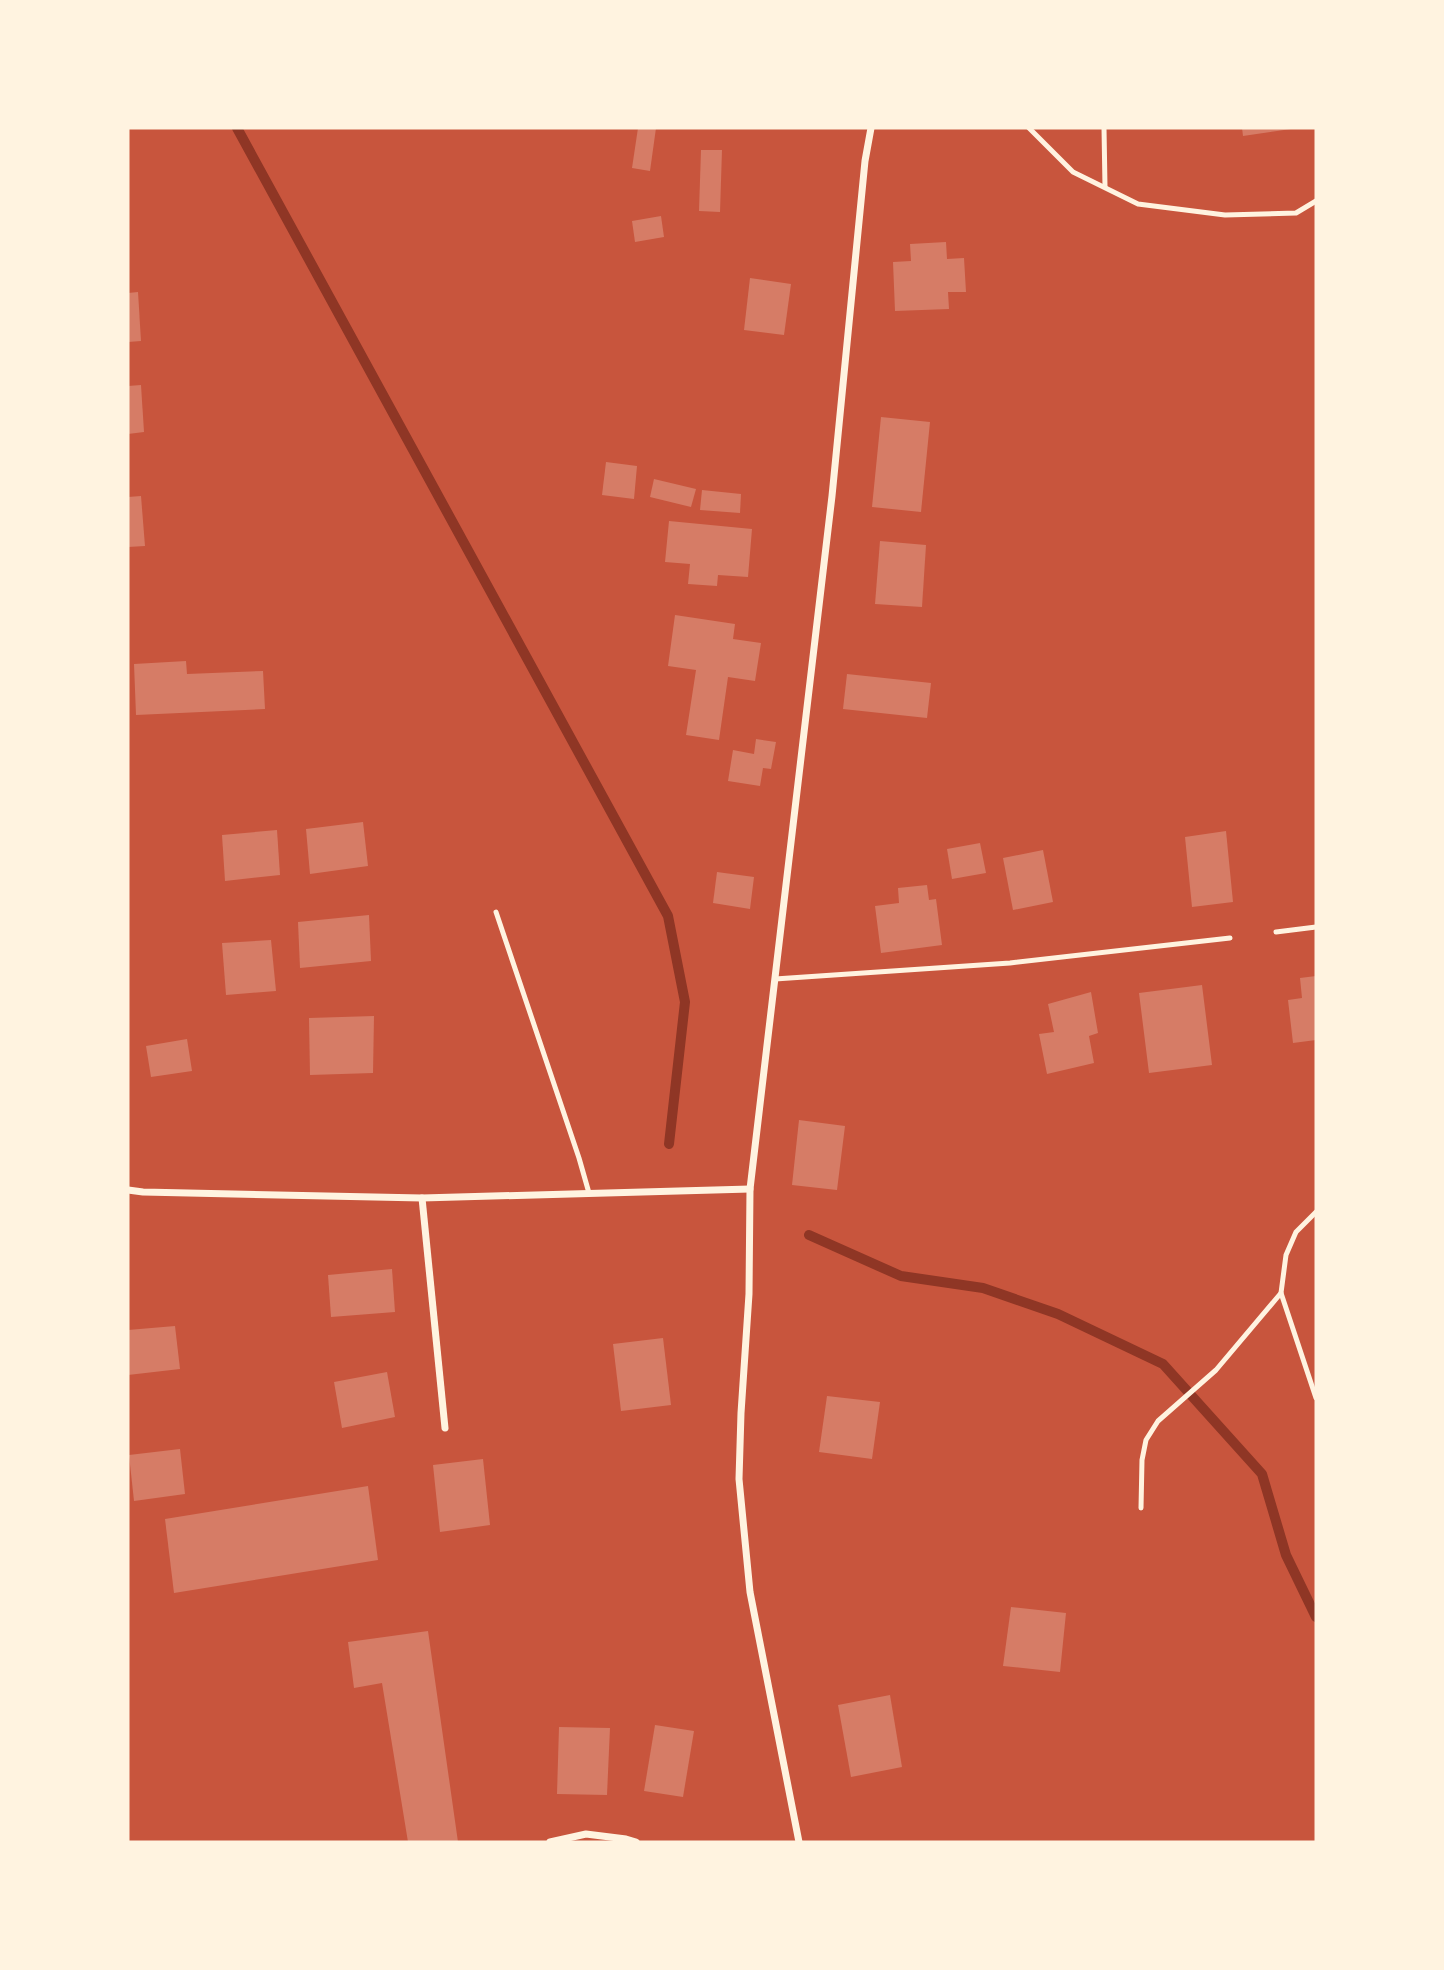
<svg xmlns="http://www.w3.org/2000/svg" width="1444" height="1970" viewBox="0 0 1444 1970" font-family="'DM Sans',sans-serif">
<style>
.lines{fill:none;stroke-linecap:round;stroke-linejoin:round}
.stream{stroke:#8f3625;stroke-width:10}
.building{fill:#d67c66}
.service{stroke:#fff3e0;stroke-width:5}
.minor{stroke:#fff3e0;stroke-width:7}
</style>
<rect width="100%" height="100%" fill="#c8553d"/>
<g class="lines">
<g class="stream">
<polyline points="237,128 668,916 685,1002 669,1144"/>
<polyline points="809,1235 901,1276 983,1288 1058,1314 1163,1364 1262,1474 1286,1555 1316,1617"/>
</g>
</g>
<g class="building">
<polygon points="638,128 656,128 650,171 632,168"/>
<polygon points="1242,128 1291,128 1291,129 1243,136"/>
<polygon points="701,150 722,150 720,212 699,211"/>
<polygon points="661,216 664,237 635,242 632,221"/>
<polygon points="946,242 947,259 964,258 966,292 948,292 949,309 895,311 893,262 911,261 910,244"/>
<polygon points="750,278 791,284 784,335 744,330"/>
<polygon points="138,292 141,341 128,342 128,293"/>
<polygon points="141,385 144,432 128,434 128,386"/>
<polygon points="881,417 930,422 921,512 872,507"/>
<polygon points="606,462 637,466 634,499 602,495"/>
<polygon points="654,479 696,489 691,507 650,497"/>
<polygon points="702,490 741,494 740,513 700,510"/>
<polygon points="141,496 145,546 128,547 128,497"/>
<polygon points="669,521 752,529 748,577 718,575 717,586 688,584 690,564 665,562"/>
<polygon points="880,541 926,545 922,607 875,604"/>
<polygon points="675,615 735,624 733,639 761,643 755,681 728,677 719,740 686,735 696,670 668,666"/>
<polygon points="186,661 187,674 263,671 265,709 136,715 134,664"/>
<polygon points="847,674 931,683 927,718 843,709"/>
<polygon points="756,739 776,742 771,769 763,768 760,786 728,781 733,750 754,754"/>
<polygon points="363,822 368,866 310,874 306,829"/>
<polygon points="277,830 280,875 225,881 222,835"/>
<polygon points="1226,831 1233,902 1192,907 1185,837"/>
<polygon points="980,843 986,873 952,879 947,849"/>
<polygon points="1043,850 1053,902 1013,910 1003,858"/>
<polygon points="717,872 754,877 750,909 713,903"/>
<polygon points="927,885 929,900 936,899 942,945 881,953 875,906 899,903 898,888"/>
<polygon points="369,915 371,961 300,968 298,922"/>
<polygon points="271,940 276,991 226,995 222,943"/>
<polygon points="1316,976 1316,1040 1293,1043 1288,1000 1302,998 1300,978"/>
<polygon points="1202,985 1212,1065 1149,1073 1139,993"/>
<polygon points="1091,992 1098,1033 1089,1036 1094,1063 1047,1074 1039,1034 1054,1032 1048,1004"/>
<polygon points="374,1016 373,1073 310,1075 309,1018"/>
<polygon points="187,1039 192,1071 151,1077 146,1046"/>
<polygon points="799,1120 845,1126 837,1190 792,1185"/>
<polygon points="392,1269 395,1312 331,1317 328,1275"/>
<polygon points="175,1326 180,1369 128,1375 128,1330"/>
<polygon points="663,1338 671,1405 621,1411 613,1344"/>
<polygon points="387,1372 395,1417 342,1428 334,1382"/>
<polygon points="827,1396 880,1402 872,1459 819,1452"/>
<polygon points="180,1449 185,1494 134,1501 129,1455"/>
<polygon points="483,1459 490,1525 440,1532 433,1465"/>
<polygon points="368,1486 378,1560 174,1593 165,1519"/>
<polygon points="1011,1607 1066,1613 1060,1672 1003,1666"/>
<polygon points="428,1631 458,1842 408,1842 382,1683 354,1688 348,1642"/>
<polygon points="890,1695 902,1767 851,1777 838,1705"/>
<polygon points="655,1725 694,1731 683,1797 644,1791"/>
<polygon points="559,1727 610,1728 607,1795 557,1794"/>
</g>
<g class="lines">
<g class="service">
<polyline points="1029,128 1073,172 1138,204 1225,215 1296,213 1316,201"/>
<polyline points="1104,128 1105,187"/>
<polyline points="496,912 579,1158 589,1193"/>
<polyline points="1276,932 1316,927"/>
<polyline points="775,979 1010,963 1230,938"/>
<polyline points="1281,1293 1316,1398"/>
<polyline points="1141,1508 1142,1460 1146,1440 1158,1421 1216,1370 1281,1293 1286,1255 1296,1232 1316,1212"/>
</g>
<g class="minor">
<polyline points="128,1190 143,1192 422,1198 750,1189"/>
<polyline points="422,1198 445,1428"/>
<polyline points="550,1842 586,1834 626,1839 636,1842"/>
<polyline points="799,1842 750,1592 739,1479 741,1413 749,1294 750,1189 832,496 865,161 871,128"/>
</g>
</g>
<rect width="1444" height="1970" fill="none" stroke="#fff3e0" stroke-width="259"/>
</svg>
